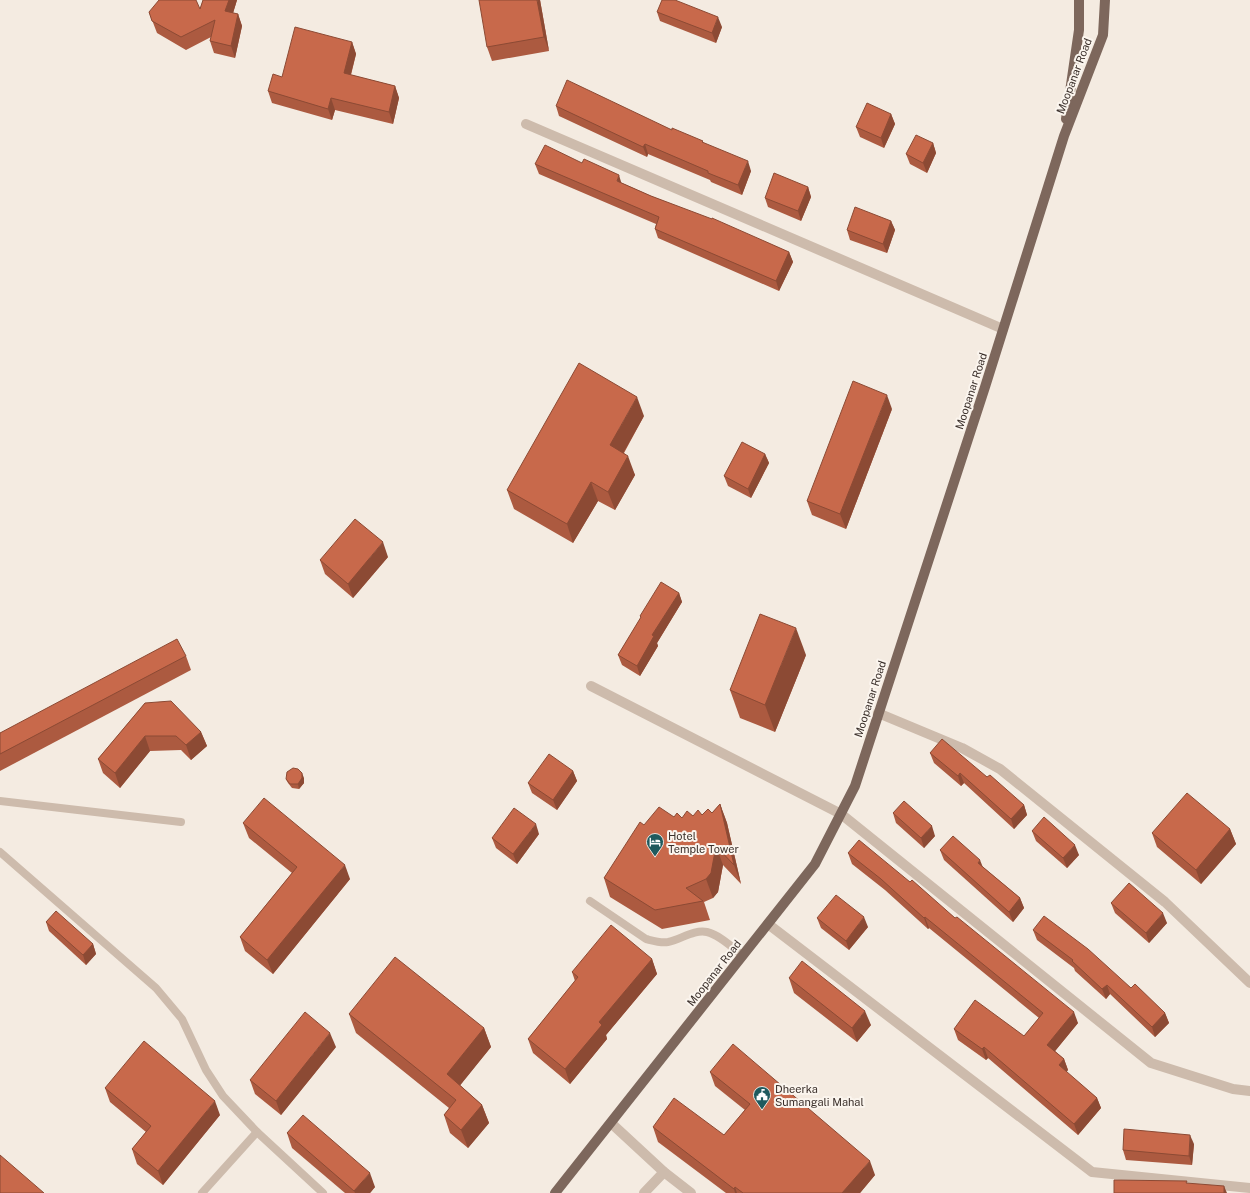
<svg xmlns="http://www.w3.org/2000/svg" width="1250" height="1193" viewBox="0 0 1250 1193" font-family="'Public Sans',sans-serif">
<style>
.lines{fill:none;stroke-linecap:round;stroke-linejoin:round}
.lane{stroke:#cdbbac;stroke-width:8}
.street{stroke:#cdbbac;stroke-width:10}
.primary{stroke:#7d675c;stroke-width:10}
.wall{fill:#ac5a40}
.shaded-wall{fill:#8c4a34}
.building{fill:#c8694b;stroke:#8c4a34}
.labels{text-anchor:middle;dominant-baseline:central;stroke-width:4;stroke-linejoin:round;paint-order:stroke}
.street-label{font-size:11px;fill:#3b302b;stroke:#fbf5ee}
.poi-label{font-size:11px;fill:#3b302b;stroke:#fbf5ee;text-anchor:start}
</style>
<rect width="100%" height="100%" fill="#f4ebe1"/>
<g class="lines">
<g class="lane">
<polyline points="0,801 181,822"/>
<polyline points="0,852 156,988 182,1019 206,1070 223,1096 257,1132"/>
<path d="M590,901L646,939C654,941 660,943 668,942C680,940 694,929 707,932C720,935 733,948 743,956"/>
<polyline points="202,1193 257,1132 323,1193"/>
</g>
<g class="street">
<polyline points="526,124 1003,329"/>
<polyline points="591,686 841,814 1151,1063 1233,1089 1250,1091"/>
<polyline points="878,713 962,748 1000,769 1165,902 1250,983"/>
<polyline points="768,924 1092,1172 1250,1188"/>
<polyline points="611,1123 664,1172 691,1193"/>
<polyline points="644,1193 664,1172"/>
</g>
<g class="primary">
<polyline points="1066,119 1079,30 1079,0"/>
<polyline points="555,1193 815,864 855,786 985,387 1064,136 1103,35 1105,0"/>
</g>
</g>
<g class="wall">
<polygon points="203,0 237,0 233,13 238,14 242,26 235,58 214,53 210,41 211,37 186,50 157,33 149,12 200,9"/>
<polygon points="540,0 549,51 492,61 487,47"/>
<polygon points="657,12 722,27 716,43 660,21"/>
<polygon points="352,42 356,54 351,75 395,86 399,98 393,124 335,110 332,120 272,103 268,91 282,77"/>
<polygon points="556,106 672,130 704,143 751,171 742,195 711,182 710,180 648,154 647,157 559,116"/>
<polygon points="891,114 895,124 884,148 860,137 856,127"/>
<polygon points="933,143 936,153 927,173 910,164 906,154"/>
<polygon points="535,164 622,183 651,196 789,252 793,262 779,291 658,238 655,229 656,224 539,174"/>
<polygon points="808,187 811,197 801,221 768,207 765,198"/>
<polygon points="891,221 895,230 887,253 850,240 847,230"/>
<polygon points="892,409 846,529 812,515 807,501"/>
<polygon points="644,416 624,453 635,475 615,510 598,501 573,543 514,509 507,490"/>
<polygon points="765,454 769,463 751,498 728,486 724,476"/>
<polygon points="388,557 353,598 325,574 320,560"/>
<polygon points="679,593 682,602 657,643 658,646 640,676 622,665 618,655 641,618 640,616"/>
<polygon points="806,655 775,732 740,718 730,690"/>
<polygon points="186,656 191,670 0,771 0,733"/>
<polygon points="145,703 201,732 207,746 191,760 181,750 150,751 120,788 103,773 98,759"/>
<polygon points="930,753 987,777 1024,805 1027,815 1014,829 964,783 961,786 934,763"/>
<polygon points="573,771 577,781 557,810 532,793 528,783"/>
<polygon points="304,778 304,783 299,789 292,788 288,783 286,779"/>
<polygon points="720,804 727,823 741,884 723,865 718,892 713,898 704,902 710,920 662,929 610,897 604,878 644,825 674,817 682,818 712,813"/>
<polygon points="893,813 935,836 924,848 896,823"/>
<polygon points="243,823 350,879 273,974 245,951 240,937 292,873 249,838"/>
<polygon points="1230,829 1236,844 1201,884 1157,847 1152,833"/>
<polygon points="1032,831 1079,855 1067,868 1036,841"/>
<polygon points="539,834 517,864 496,848 492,838"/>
<polygon points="940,850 983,867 1020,898 1024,908 1013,922 944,860"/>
<polygon points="848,853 910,882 955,918 1078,1023 1055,1051 1064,1059 1068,1070 1066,1072 1097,1098 1101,1108 1078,1135 988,1058 986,1060 958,1040 954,1029 1024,1036 1039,1018 929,928 928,929 885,890 852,864"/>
<polygon points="1111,903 1167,923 1149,943 1115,913"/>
<polygon points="817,918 868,927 849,950 821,928"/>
<polygon points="46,922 93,944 96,954 86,965 49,931"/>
<polygon points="1033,930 1131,988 1165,1013 1169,1023 1155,1037 1110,994 1106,999 1075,971 1074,968 1037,940"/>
<polygon points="652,959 657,974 606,1035 607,1039 570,1084 533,1053 528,1039 575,981 572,972"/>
<polygon points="789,978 871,1025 857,1042 794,993"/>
<polygon points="349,1014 484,1028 491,1047 460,1085 482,1105 489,1123 468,1148 450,1133 444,1115 449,1108 356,1033"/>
<polygon points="336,1047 281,1115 255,1094 250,1080"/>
<polygon points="710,1072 875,1175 860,1193 726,1193 658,1142 653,1127 724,1135 745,1110 715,1086"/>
<polygon points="105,1088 220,1115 163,1185 137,1164 132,1149 146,1132 110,1102"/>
<polygon points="287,1133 375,1187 370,1193 345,1193 292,1148"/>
<polygon points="1194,1144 1192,1165 1126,1160 1123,1150"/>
</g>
<g class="shaded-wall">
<polygon points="229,0 237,0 230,23 225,11"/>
<polygon points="537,0 540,0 549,51 544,37"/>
<polygon points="238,14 242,26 235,58 231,46"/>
<polygon points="718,17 722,27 716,43 712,33"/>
<polygon points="352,42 356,54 348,85 344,73"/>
<polygon points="395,86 399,98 393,124 389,112"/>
<polygon points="331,98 335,110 332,120 328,109"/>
<polygon points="891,114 895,124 884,148 881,138"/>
<polygon points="933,143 936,153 927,173 923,163"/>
<polygon points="645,144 648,154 647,157 643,147"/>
<polygon points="748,161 751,171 742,195 738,185"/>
<polygon points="619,175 622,185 617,181"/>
<polygon points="808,187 811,197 801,221 798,211"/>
<polygon points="891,221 895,230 887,253 883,244"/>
<polygon points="789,252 793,262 779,291 776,281"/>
<polygon points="887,395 892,409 846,529 840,514"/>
<polygon points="637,397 644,416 617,464 610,445"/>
<polygon points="765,454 769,463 751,498 748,489"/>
<polygon points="628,456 635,475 615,510 608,492"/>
<polygon points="591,482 598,501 573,543 567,524"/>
<polygon points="383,542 388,557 353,598 348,584"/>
<polygon points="679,593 682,602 657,643 658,646 640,676 637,666 652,635"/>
<polygon points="796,628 806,655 775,732 765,705"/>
<polygon points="201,732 207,746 191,760 186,745"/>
<polygon points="145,736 150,751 120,788 115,773"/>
<polygon points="573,771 577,781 557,810 553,800"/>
<polygon points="302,773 304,778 304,783 299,789 298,784"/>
<polygon points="960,773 964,783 961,786 958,776"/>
<polygon points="720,804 727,823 741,884 734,865"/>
<polygon points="1024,805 1027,815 1014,829 1011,819"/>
<polygon points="536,824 539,834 517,864 513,854"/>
<polygon points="932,826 935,836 924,848 921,838"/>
<polygon points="1230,829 1236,844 1201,884 1196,870"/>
<polygon points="1075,845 1079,855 1067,868 1063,858"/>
<polygon points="716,846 723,865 718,892 713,898 706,879"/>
<polygon points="980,860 984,870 978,863"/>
<polygon points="345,865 350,879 273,974 267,960"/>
<polygon points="1020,898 1024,908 1013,922 1009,912"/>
<polygon points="1163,913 1167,923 1149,943 1146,933"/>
<polygon points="864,917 868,927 849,950 846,941"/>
<polygon points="925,917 929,928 928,929 924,918"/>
<polygon points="93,944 96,954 86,965 83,955"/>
<polygon points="652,959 657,974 606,1035 607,1039 570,1084 565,1069 599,1022"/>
<polygon points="1107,985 1110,994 1106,999 1102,989"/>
<polygon points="865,1011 871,1025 857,1042 852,1028"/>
<polygon points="1074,1012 1078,1023 1051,1056 1047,1045"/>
<polygon points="1165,1013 1169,1023 1155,1037 1152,1027"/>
<polygon points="484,1028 491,1047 454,1093 447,1074"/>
<polygon points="330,1033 336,1047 281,1115 276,1101"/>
<polygon points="984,1047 988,1058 986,1060 982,1049"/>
<polygon points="1064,1059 1068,1070 1063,1076 1059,1065"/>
<polygon points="1097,1098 1101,1108 1078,1135 1074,1124"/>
<polygon points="215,1101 220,1115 163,1185 158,1171"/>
<polygon points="482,1105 489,1123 468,1148 461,1130"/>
<polygon points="1190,1135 1194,1144 1192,1165 1189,1156"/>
<polygon points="870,1161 875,1175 860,1193 842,1193"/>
<polygon points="370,1173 375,1187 370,1193 355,1193 354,1191"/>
<polygon points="1224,1186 1227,1193 1224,1193"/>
<polygon points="735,1187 737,1193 735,1193 734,1189"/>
</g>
<g class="building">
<polygon points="159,0 196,0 200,9 203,0 229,0 225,11 238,14 231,46 210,41 215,20 181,37 152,21 149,12"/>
<polygon points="479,0 537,0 544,37 487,47"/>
<polygon points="662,0 675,0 718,17 712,33 657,12"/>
<polygon points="295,27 352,42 344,73 395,86 389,112 331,98 328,109 268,91 273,74 282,77"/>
<polygon points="567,80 672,130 672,128 703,141 702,142 748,161 738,185 708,173 708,171 645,144 643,147 556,106"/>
<polygon points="867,103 891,114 881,138 856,127"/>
<polygon points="916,135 933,143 923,163 906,154"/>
<polygon points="545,145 582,163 584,159 619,175 617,181 651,196 712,219 712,218 789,252 776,281 655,229 659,217 535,164"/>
<polygon points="774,173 808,187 798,211 765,198"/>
<polygon points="855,207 891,221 883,244 847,230"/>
<polygon points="579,363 637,397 610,445 628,456 608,492 591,482 567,524 507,490"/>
<polygon points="853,381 887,395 840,514 807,501"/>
<polygon points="742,442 765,454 748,489 724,476"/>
<polygon points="355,519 383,542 348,584 320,560"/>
<polygon points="661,582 679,593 652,635 654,636 637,666 618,655 641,617 640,616"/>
<polygon points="760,614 796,628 765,705 730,690"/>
<polygon points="177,639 186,656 0,754 0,733"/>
<polygon points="171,701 201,732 186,745 176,736 145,736 115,773 98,759 145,703"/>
<polygon points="942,739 987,777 990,775 1024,805 1011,819 960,773 958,776 930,753"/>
<polygon points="549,754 573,771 553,800 528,783"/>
<polygon points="293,768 298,769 302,773 302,778 298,784 290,784 286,779 287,772"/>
<polygon points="1187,793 1230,829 1196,870 1152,833"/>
<polygon points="264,798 345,865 267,960 240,937 297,867 243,823"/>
<polygon points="904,801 932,826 921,838 893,813"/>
<polygon points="720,804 734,865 716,846 711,873 706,879 686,888 703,901 655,910 604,878 640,822 644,825 659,807 674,817 677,813 682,818 687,811 693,816 698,810 702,815 708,809 712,813"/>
<polygon points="514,808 536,824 513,854 492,838"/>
<polygon points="1044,817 1075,845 1063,858 1032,831"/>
<polygon points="953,836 980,860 978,863 1020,898 1009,912 940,850"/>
<polygon points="859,840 910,882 912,880 955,918 957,917 1074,1012 1047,1045 1064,1059 1059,1065 1097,1098 1074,1124 984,1047 982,1049 954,1029 975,1000 1024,1036 1043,1013 925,917 924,918 881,879 848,853"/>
<polygon points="1129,883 1163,913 1146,933 1111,903"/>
<polygon points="836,895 864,917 846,941 817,918"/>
<polygon points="56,911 93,944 83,955 46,922"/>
<polygon points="1044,916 1088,949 1131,988 1135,984 1165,1013 1152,1027 1107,985 1102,989 1072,961 1073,960 1033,930"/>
<polygon points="611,925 652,959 599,1022 602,1025 565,1069 528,1039 578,977 572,972"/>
<polygon points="395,957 484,1028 447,1074 482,1105 461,1130 444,1115 456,1100 349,1014"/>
<polygon points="802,961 865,1011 852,1028 789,978"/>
<polygon points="305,1012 330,1033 276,1101 250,1080"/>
<polygon points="144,1041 215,1101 158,1171 132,1149 151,1126 105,1088"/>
<polygon points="733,1044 870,1161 842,1193 743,1193 735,1187 734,1189 653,1127 674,1098 724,1135 750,1104 710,1072"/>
<polygon points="303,1115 370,1173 354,1191 287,1133"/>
<polygon points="1124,1129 1190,1135 1189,1156 1123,1150"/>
<polygon points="0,1155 44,1193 0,1193"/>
<polygon points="1114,1180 1187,1181 1186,1183 1224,1186 1224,1193 1114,1193"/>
</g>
<defs>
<symbol id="hotel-pin" viewBox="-11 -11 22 30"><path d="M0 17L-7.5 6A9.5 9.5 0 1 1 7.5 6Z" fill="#1f5a5e" stroke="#fbf5ee"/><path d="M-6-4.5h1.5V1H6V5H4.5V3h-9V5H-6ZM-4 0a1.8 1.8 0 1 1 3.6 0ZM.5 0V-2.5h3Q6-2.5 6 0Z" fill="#fff"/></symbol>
<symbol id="civic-pin" viewBox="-11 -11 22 30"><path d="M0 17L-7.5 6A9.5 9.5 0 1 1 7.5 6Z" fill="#1f5a5e" stroke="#fbf5ee"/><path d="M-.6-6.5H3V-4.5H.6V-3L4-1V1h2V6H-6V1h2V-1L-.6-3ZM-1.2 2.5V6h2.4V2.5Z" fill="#fff"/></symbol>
</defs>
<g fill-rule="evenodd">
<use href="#hotel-pin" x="645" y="832" width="20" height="27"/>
<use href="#civic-pin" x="752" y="1085" width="20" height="27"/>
</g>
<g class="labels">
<g class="street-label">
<text transform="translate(1074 76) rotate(-69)">Moopanar Road</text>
<text transform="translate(971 391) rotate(-72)">Moopanar Road</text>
<text transform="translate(870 699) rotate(-72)">Moopanar Road</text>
<text transform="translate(714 973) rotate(-52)">Moopanar Road</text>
</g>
<g class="poi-label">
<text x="668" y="836">Hotel<tspan x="668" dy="13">Temple Tower</tspan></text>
<text x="775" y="1089">Dheerka<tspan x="775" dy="13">Sumangali Mahal</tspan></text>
</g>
</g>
</svg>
